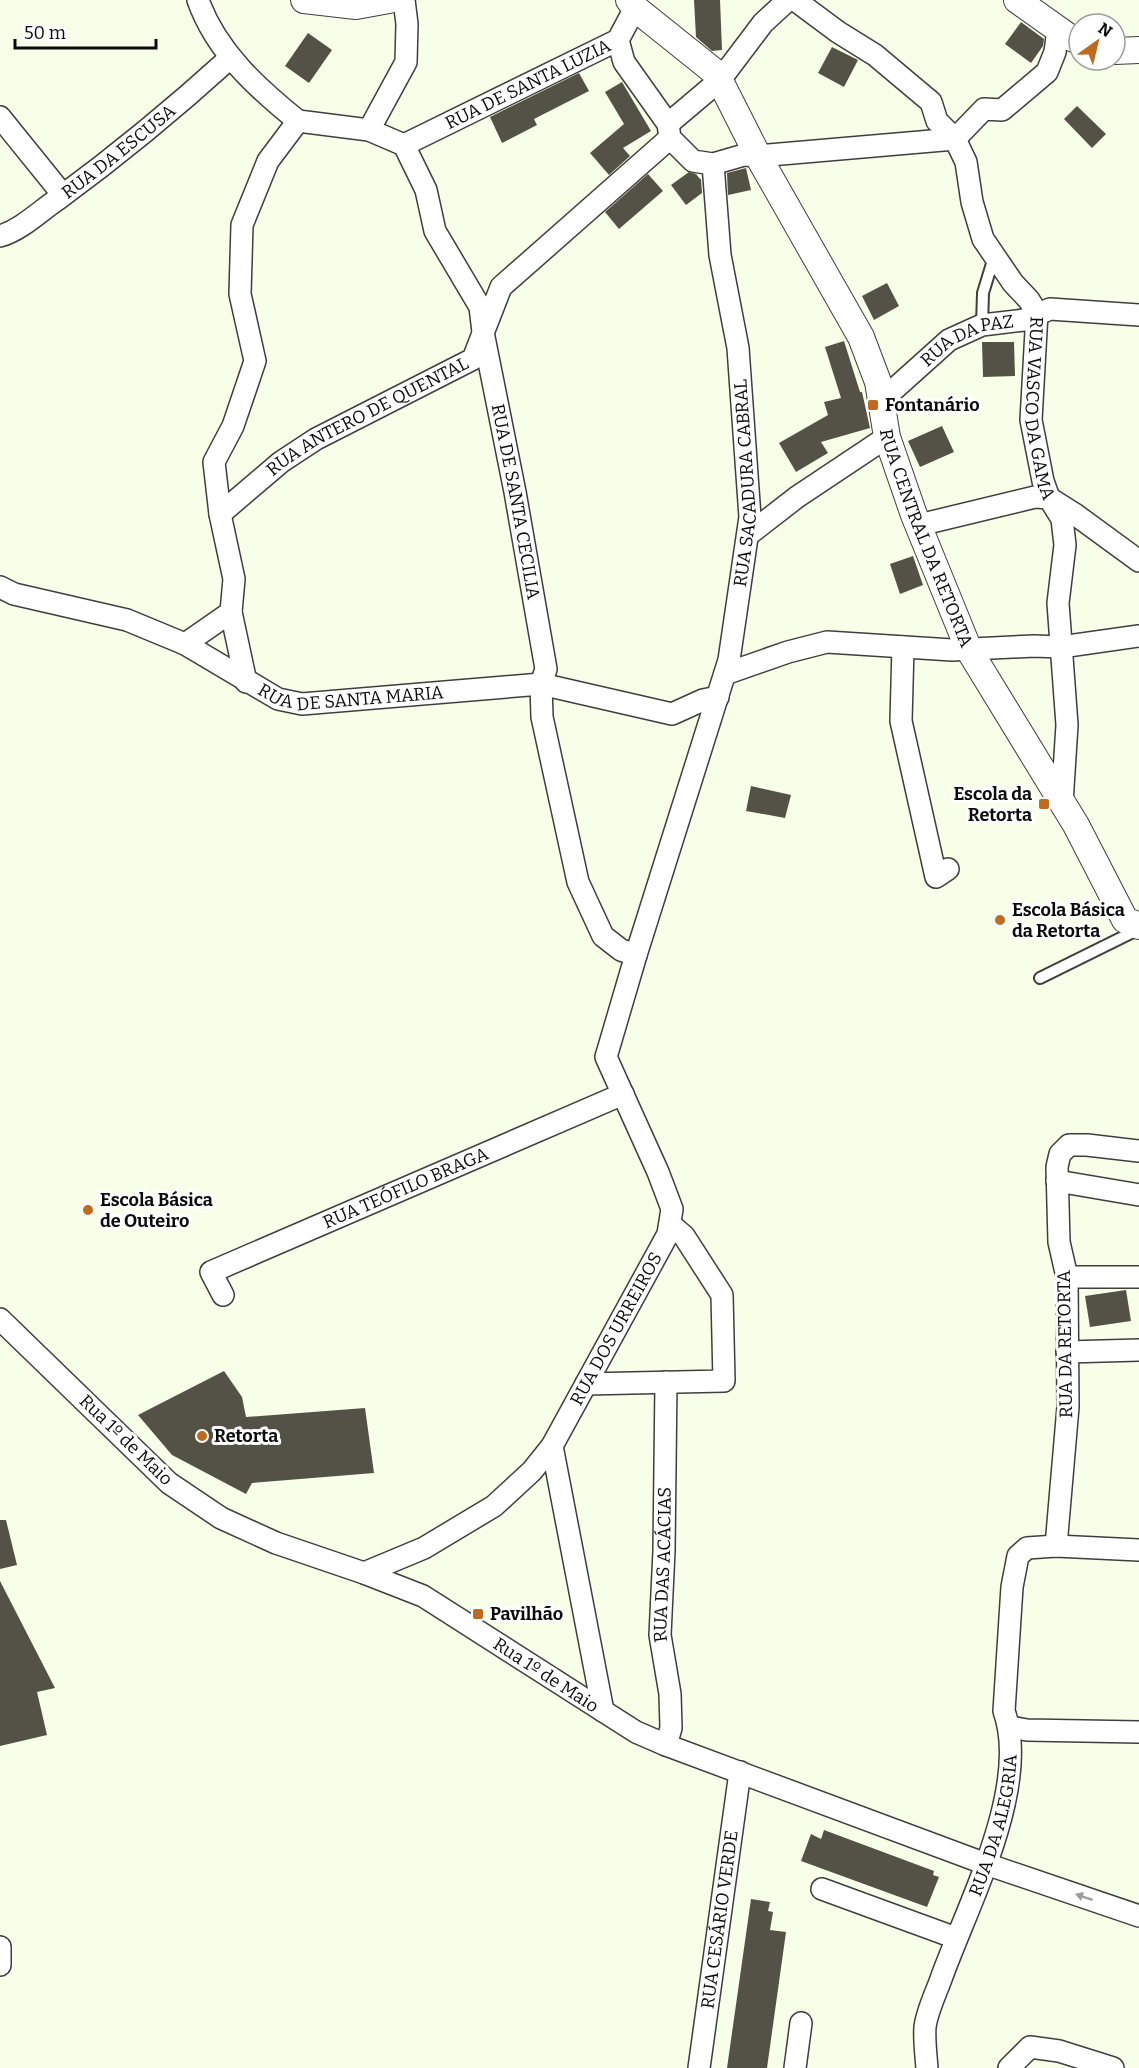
<svg xmlns="http://www.w3.org/2000/svg" width="1139" height="2068" viewBox="0 0 1139 2068" font-family="Bitter,serif">
<style>
.building{fill:#545247}
.lines{fill:none;stroke-linecap:round;stroke-linejoin:round}
.service-casing{stroke:#3e3e3e;stroke-width:14}
.minor-casing{stroke:#3e3e3e;stroke-width:24}
.tertiary-casing{stroke:#3e3e3e;stroke-width:28}
.service{stroke:#fff;stroke-width:10}
.minor{stroke:#fff;stroke-width:21}
.tertiary{stroke:#fff;stroke-width:26}
.oneway{fill:#9d9d9d}
.poi-dot{fill:#bf6a1e;stroke:#fff;stroke-width:2}
.labels{text-anchor:middle;dominant-baseline:central;stroke-width:6;stroke-linejoin:round;paint-order:stroke}
.street-label{font-size:18px;fill:#0b0b0b;stroke:#fff}
.poi-label{font-size:18px;font-weight:bold;fill:#0b0b0b;stroke:#fff;text-anchor:start}
</style>
<rect width="100%" height="100%" fill="#f8ffe8"/>
<g class="building">
<polygon points="694,0 720,0 722,50 712,51 696,37"/>
<polygon points="1021,22 1044,39 1043,46 1031,63 1005,44"/>
<polygon points="308,33 332,50 309,83 285,66"/>
<polygon points="832,47 858,60 844,87 818,73"/>
<polygon points="579,73 589,91 534,119 537,125 502,143 490,117"/>
<polygon points="622,82 651,131 623,148 630,156 609,175 590,153 624,124 605,92"/>
<polygon points="1077,106 1106,134 1092,148 1064,119"/>
<polygon points="746,168 751,190 728,195 727,173"/>
<polygon points="689,172 696,174 700,179 701,179 702,193 686,205 671,185"/>
<polygon points="648,174 663,191 619,229 605,212"/>
<polygon points="887,283 899,306 874,320 862,296"/>
<polygon points="844,341 860,392 862,392 870,428 821,442 828,453 796,472 779,443 828,415 824,402 841,398 825,347"/>
<polygon points="982,342 1014,342 1015,376 983,377"/>
<polygon points="942,426 954,452 920,467 908,441"/>
<polygon points="913,556 923,585 900,594 890,564"/>
<polygon points="751,786 791,795 785,818 746,811"/>
<polygon points="1126,1290 1131,1321 1090,1327 1085,1296"/>
<polygon points="224,1371 242,1397 246,1417 365,1408 374,1473 252,1483 246,1494 172,1455 138,1415"/>
<polygon points="0,1520 6,1520 17,1565 0,1569"/>
<polygon points="0,1581 55,1688 37,1692 47,1735 0,1746"/>
<polygon points="824,1830 934,1871 933,1875 939,1877 927,1907 801,1861 811,1834 821,1839"/>
<polygon points="751,1899 770,1902 768,1911 773,1912 770,1930 786,1932 767,2068 727,2068"/>
</g>
<g class="lines">
<defs>
<g id="service">
<polyline points="982,325 983,293 994,257"/>
<polyline points="1040,978 1131,933 1138,926"/>
</g>
<g id="minor">
<path d="M198,0C216,51 257,88 298,121"/>
<path id="s1" d="M795,0L838,32L875,55L931,102L937,121L955,139L966,162L972,202L983,239L1013,283L1029,300L1037,313L1031,420L1043,481L1049,498L1062,519L1065,545L1058,603L1067,725L1062,803"/>
<polyline points="618,40 624,62 668,124 670,138 693,161 713,164 744,155 758,156 955,139"/>
<polyline points="0,117 63,195"/>
<path id="s2" d="M298,121L369,130L404,145L426,190L435,231L480,307L483,332L515,492L546,669L541,684L542,717L578,882L603,936L621,950L636,955"/>
<polyline points="668,124 720,80 763,23 788,0"/>
<polyline points="369,130 406,62 407,24 404,0"/>
<polyline points="955,139 984,109 1002,110 1047,72 1055,52 1058,29"/>
<path id="s3" d="M404,145L618,40L635,8"/>
<path id="s4" d="M0,236C21,230 40,211 58,199C118,155 175,108 230,58"/>
<path id="s5" d="M881,401L949,340L982,325L1024,320L1050,309L1139,315"/>
<path id="s6" d="M220,514L281,462L316,439L473,359L501,287L670,138"/>
<polyline points="919,525 1035,497 1049,498 1076,515 1139,561"/>
<polyline points="748,535 797,497 887,437"/>
<path id="s7" d="M0,587L14,594L127,620L185,644L278,699L302,704L541,684L672,714L703,700L718,697"/>
<polyline points="231,612 246,682"/>
<polyline points="185,644 231,612 234,579 220,514 214,462 233,426 255,361 240,294 242,225 268,161 298,121"/>
<polyline points="903,647 901,721 936,877 948,869"/>
<polyline points="725,674 788,652 827,642 952,650 1034,646 1061,647 1139,636"/>
<polyline points="1057,1181 1139,1195"/>
<polyline points="1067,1277 1139,1277"/>
<path id="s8" d="M223,1295L211,1272L623,1094"/>
<polyline points="0,1319 169,1483 221,1518 276,1543 364,1573 423,1596 636,1732 666,1745 986,1864 1139,1916"/>
<polyline points="1067,1352 1139,1350"/>
<polyline points="586,1384 724,1381 722,1295 684,1236 670,1224"/>
<polyline points="552,1446 603,1711"/>
<polyline points="1056,1546 1068,1407 1067,1277 1059,1242 1057,1167 1060,1154 1069,1145 1087,1145 1139,1151"/>
<path id="s9" d="M364,1573L424,1548L494,1506L532,1471L552,1446L668,1234L672,1209L658,1172L606,1057L636,955L729,660L750,517L738,348L720,255L713,164"/>
<polyline points="1010,1727 1027,1730 1139,1732"/>
<path id="s10" d="M666,1745L671,1728L670,1694L660,1635L664,1551L666,1382"/>
<polyline points="822,1889 956,1938"/>
<polyline points="0,1947 0,1965"/>
<path id="s11" d="M699,2068L740,1772"/>
<polyline points="795,2068 801,2023"/>
<path id="s12" d="M927,2068C926,2055 924,2040 925,2027C927,2011 936,1993 941,1979C967,1906 1031,1787 1004,1711L1012,1587L1018,1556L1027,1548L1056,1546L1139,1550"/>
<polyline points="1009,2068 1030,2047 1059,2051 1113,2068"/>
</g>
<g id="tertiary">
<polyline points="304,0 356,6 389,0"/>
<path id="s13" d="M629,0L635,8L716,73L758,156L861,337L878,382L887,437L914,515L969,650L1076,825L1125,920L1139,926"/>
<polyline points="1017,0 1069,37 1079,41"/>
<polyline points="1115,51 1139,50"/>
</g>
</defs>
<use href="#service" class="service-casing"/>
<use href="#minor" class="minor-casing"/>
<use href="#tertiary" class="tertiary-casing"/>
<use href="#service" class="service"/>
<use href="#minor" class="minor"/>
<use href="#tertiary" class="tertiary"/>
</g>
<defs><path id="oneway-solid" d="M-6-.8H1V-3.2L6.5 0L1 3.2V.8H-6Z" transform="scale(1.5)"/></defs>
<use class="oneway" href="#oneway-solid" transform="translate(1084 1897) rotate(-161)"/>
<g class="poi-dot">
<rect x="867" y="399" width="12" height="12" rx="3"/>
<rect x="1038" y="798" width="12" height="12" rx="3"/>
<circle cx="1000" cy="920" r="6"/>
<circle cx="88" cy="1210" r="6"/>
<circle cx="202" cy="1436" r="6"/>
<rect x="472" y="1608" width="12" height="12" rx="3"/>
</g>
<g class="labels">
<g class="street-label">
<text stroke="none"><textPath href="#s3" startOffset="138">RUA DE SANTA LUZIA</textPath></text>
<text stroke="none"><textPath href="#s4" startOffset="146">RUA DA ESCUSA</textPath></text>
<text stroke="none"><textPath href="#s5" startOffset="108">RUA DA PAZ</textPath></text>
<text stroke="none"><textPath href="#s1" startOffset="508">RUA VASCO DA GAMA</textPath></text>
<text stroke="none"><textPath href="#s6" startOffset="178">RUA ANTERO DE QUENTAL</textPath></text>
<text stroke="none"><textPath href="#s9" startOffset="1257">RUA SACADURA CABRAL</textPath></text>
<text stroke="none"><textPath href="#s2" startOffset="488">RUA DE SANTA CECILIA</textPath></text>
<text stroke="none"><textPath href="#s13" startOffset="627">RUA CENTRAL DA RETORTA</textPath></text>
<text stroke="none"><textPath href="#s7" startOffset="375">RUA DE SANTA MARIA</textPath></text>
<text stroke="none"><textPath href="#s8" startOffset="238">RUA TEÓFILO BRAGA</textPath></text>
<text stroke="none"><textPath href="#s9" startOffset="364">RUA DOS URREIROS</textPath></text>
<text transform="translate(1065 1344) rotate(-91)">RUA DA RETORTA</text>
<text transform="translate(126 1440) rotate(44)">Rua 1º de Maio</text>
<text stroke="none"><textPath href="#s10" startOffset="182">RUA DAS ACÁCIAS</textPath></text>
<text transform="translate(546 1675) rotate(33)">Rua 1º de Maio</text>
<text stroke="none"><textPath href="#s12" startOffset="255">RUA DA ALEGRIA</textPath></text>
<text stroke="none"><textPath href="#s11" startOffset="150">RUA CESÁRIO VERDE</textPath></text>
</g>
<g class="poi-label">
<text x="885" y="405">Fontanário</text>
<text x="1032" y="794" text-anchor="end">Escola da<tspan x="1032" dy="21">Retorta</tspan></text>
<text x="1012" y="910">Escola Básica<tspan x="1012" dy="21">da Retorta</tspan></text>
<text x="100" y="1200">Escola Básica<tspan x="100" dy="21">de Outeiro</tspan></text>
<text x="214" y="1436">Retorta</text>
<text x="490" y="1614">Pavilhão</text>
</g>
</g>
<g transform="translate(1097 42) rotate(34)"><circle r="28" fill="#ffffff" stroke="#9d9d9d" stroke-width="1.5"/>
<path d="M0-4.5L10 22L0 15L-10 22Z" fill="#bf6a1e"/>
<text y="-9" font-size="16" font-weight="bold" text-anchor="middle" fill="#0b0b0b">N</text>
</g>
<path d="M15 39v9h141v-9" fill="none" stroke="#0b0b0b" stroke-width="3"/>
<text x="24" y="39" font-size="18" fill="#0b0b0b" stroke="#ffffff" stroke-width="4.5" paint-order="stroke">50 m</text>
</svg>
